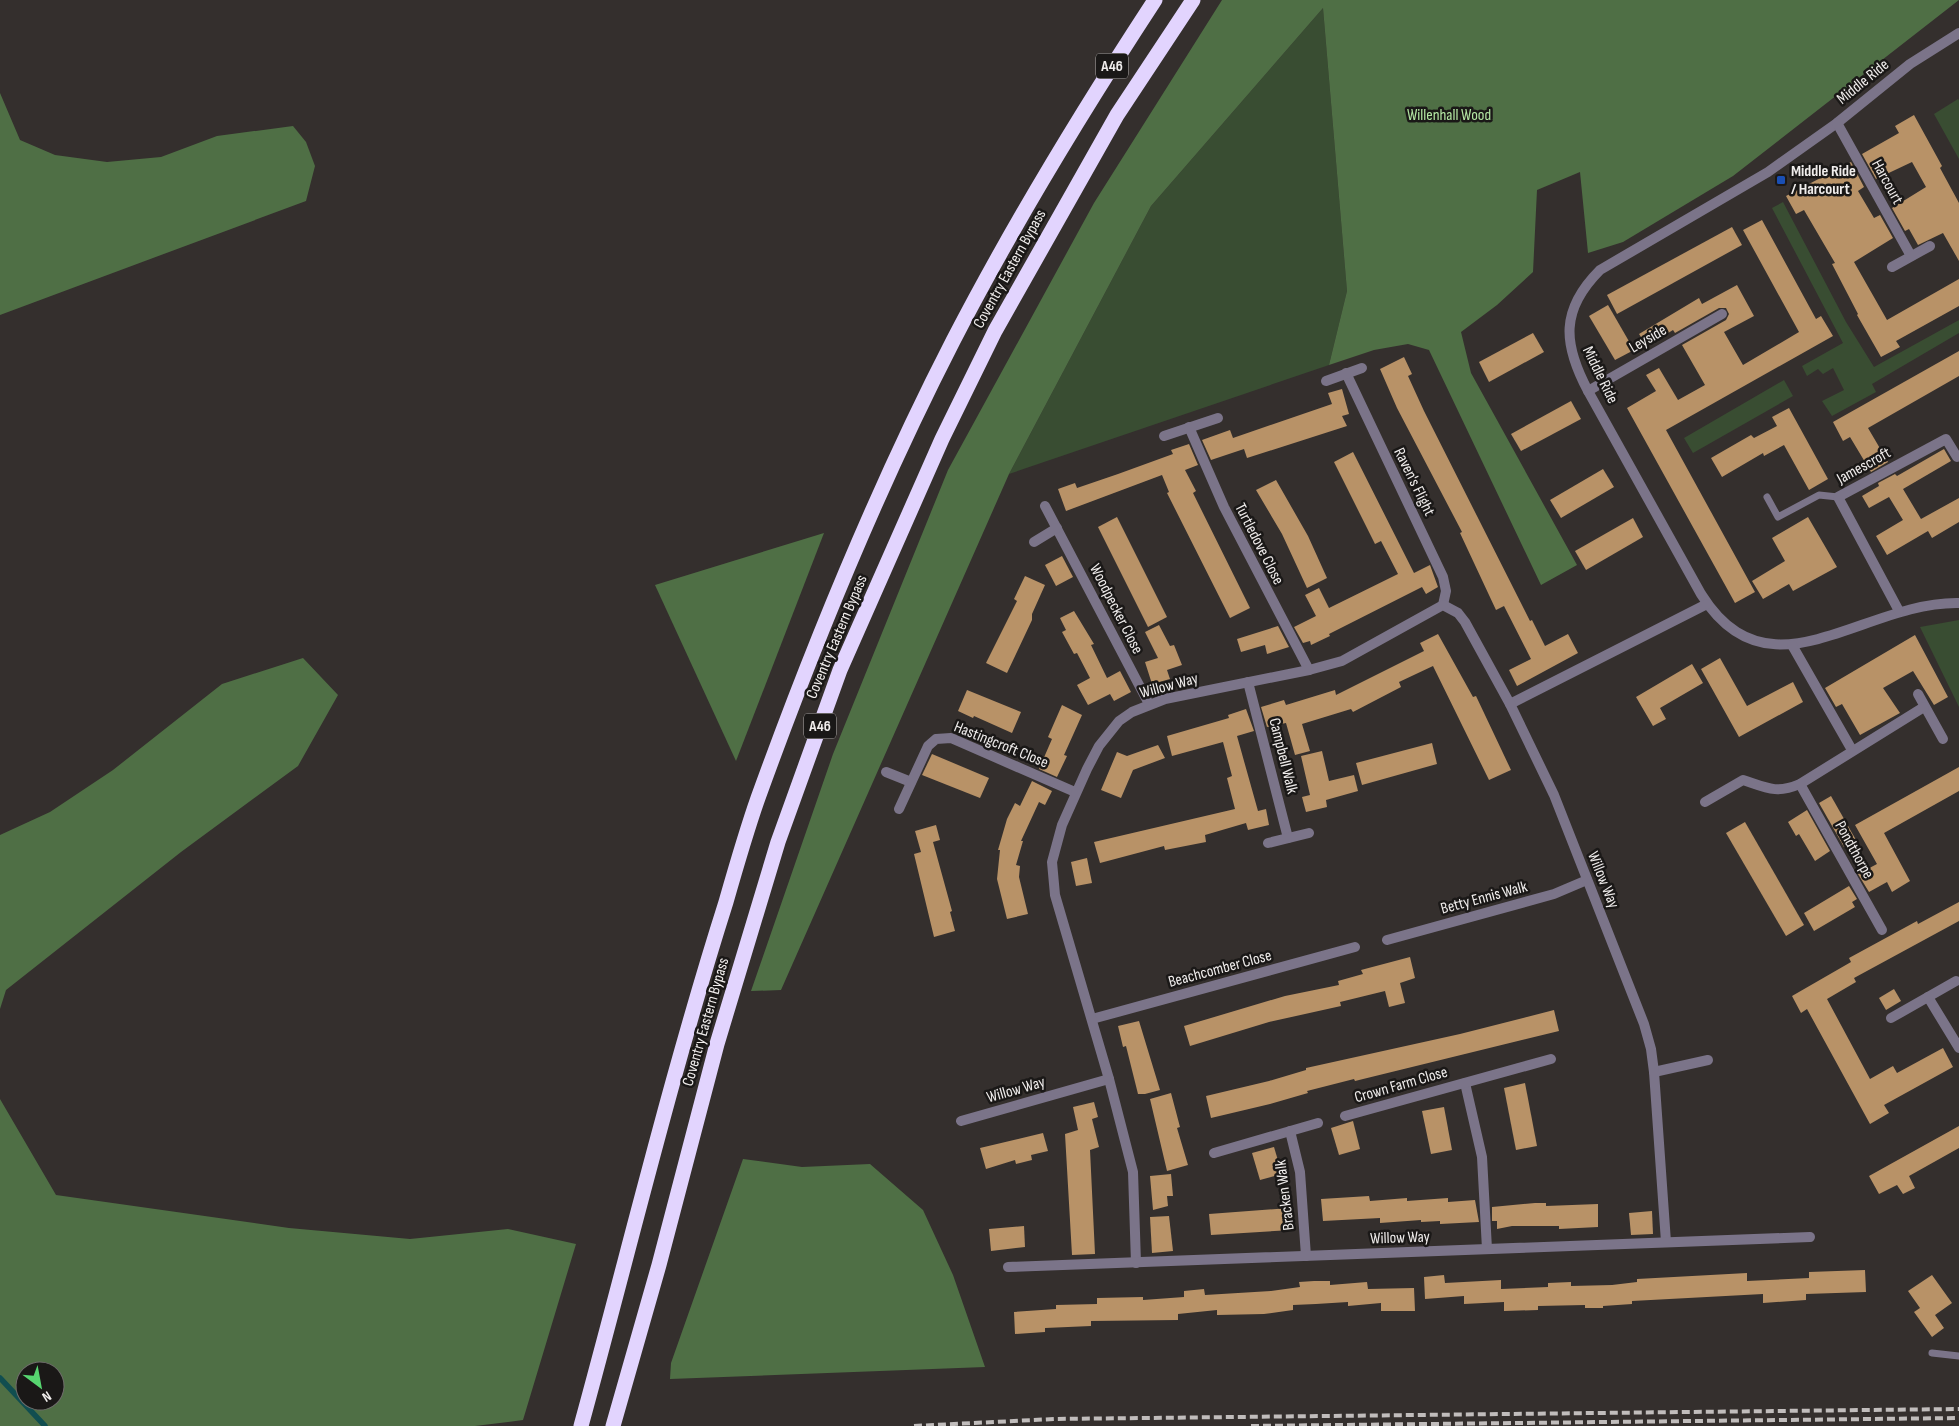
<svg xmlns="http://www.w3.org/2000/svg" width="1959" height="1426" viewBox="0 0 1959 1426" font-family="'Sofia Sans Condensed',sans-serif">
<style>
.green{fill:#394d32}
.forest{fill:#4f6f45;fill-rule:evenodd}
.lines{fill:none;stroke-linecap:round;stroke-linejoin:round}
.stream{stroke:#114e50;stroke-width:5.5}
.building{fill:#b89267}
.lane{stroke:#7b7489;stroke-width:7}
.street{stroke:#7b7489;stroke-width:10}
.highway{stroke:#e2d4fe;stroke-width:15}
.rail{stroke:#c1bdbc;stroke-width:4;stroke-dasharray:8 4;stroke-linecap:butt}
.transit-dot{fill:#1a4fb4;stroke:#1a1817;stroke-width:2}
.labels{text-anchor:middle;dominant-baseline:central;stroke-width:5;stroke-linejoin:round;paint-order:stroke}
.shield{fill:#1a1817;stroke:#b0adac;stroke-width:1}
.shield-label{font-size:15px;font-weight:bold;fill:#f0edec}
.street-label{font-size:16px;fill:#f0edec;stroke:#1a1817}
.park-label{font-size:16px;fill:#b3e6a3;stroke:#1a1817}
.poi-label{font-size:16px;font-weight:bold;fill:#f0edec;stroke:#1a1817;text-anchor:start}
</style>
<rect width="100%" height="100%" fill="#342f2d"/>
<g class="green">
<polygon points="1323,8 1347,291 1329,365 1009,474 1151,206"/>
<polygon points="1958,99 1959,100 1959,159 1934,114"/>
<polygon points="1783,202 1846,322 1874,367 1959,320 1959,333 1872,384 1876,392 1832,416 1822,401 1844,390 1833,368 1823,374 1818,369 1807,376 1802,366 1843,343 1772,208"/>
<polygon points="1784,380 1793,396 1693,453 1684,438"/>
<polygon points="1959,620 1959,707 1920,627"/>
</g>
<g class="forest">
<polygon points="1222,0 1959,0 1733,176 1623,242 1588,253 1580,172 1537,190 1533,272 1497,305 1461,332 1471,373 1577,565 1541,585 1429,350 1408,344 1374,350 1329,365 1347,291 1323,8 1151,206 1009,474 781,990 751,991 833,754 948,470 1094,203"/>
<polygon points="0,93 20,140 55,155 107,162 161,157 217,136 293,126 306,142 315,166 306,201 0,315"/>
<polygon points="824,533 736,761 655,585"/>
<polygon points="303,658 338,695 298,766 181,852 6,990 0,1009 0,835 50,812 113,770 222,684"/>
<path d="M0,1099L56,1195L289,1228L410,1239L508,1229L576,1244L523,1420L475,1426H0ZM25,1371H55V1401H25Z"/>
<polygon points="743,1159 802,1167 870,1164 923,1210 953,1275 985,1367 670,1379 671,1363"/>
</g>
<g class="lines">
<polyline class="stream" points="0,1378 45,1426"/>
</g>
<g class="building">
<polygon points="1914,115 1942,166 1940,168 1959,203 1959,261 1943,233 1918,245 1909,229 1905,231 1892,208 1926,187 1912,162 1876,179 1862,154 1899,133 1895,126"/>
<polygon points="1851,162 1864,187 1858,191 1874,218 1880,215 1893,238 1854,262 1887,320 1959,279 1959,306 1896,341 1900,347 1881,357 1857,315 1858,314 1832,264 1835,263 1804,210 1796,214 1786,196"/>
<polygon points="1762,220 1816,319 1821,316 1833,336 1666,430 1755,592 1735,603 1627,408 1656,391 1646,375 1659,368 1678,400 1705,385 1682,345 1726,320 1729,314 1726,308 1719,308 1675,333 1673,330 1647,346 1639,334 1699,298 1702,304 1737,285 1754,316 1724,332 1743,365 1799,332 1743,230"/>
<polygon points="1732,227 1742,245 1617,314 1607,295"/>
<polygon points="1608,305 1634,350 1615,360 1589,316"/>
<polygon points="1533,333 1544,352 1489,382 1479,362"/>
<polygon points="1959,351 1959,376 1868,428 1888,462 1871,472 1850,437 1843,441 1833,422"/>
<polygon points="1404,357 1412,374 1408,376 1424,411 1530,621 1532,620 1545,646 1568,634 1578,653 1517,686 1509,670 1531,659 1504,606 1496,610 1460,533 1462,532 1397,408 1380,369"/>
<polygon points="1342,389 1349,414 1342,416 1347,426 1247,458 1244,449 1211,460 1202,440 1230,430 1233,438 1332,404 1328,393"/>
<polygon points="1571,401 1581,419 1521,451 1511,434"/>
<polygon points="1789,408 1828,479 1809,490 1784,445 1764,456 1763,453 1722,477 1711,458 1751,435 1754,438 1777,426 1772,417"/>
<polygon points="1189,444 1198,465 1185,470 1196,491 1193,493 1250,608 1230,618 1167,493 1169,492 1162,475 1066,511 1058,489 1075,483 1077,488 1118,474 1173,454 1171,450"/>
<polygon points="1944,449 1951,461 1903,489 1921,519 1959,498 1959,522 1932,538 1928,531 1887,555 1876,536 1903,520 1889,497 1869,508 1862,496 1879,486 1878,483 1895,474 1897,476"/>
<polygon points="1353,452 1414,573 1430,565 1438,587 1426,594 1422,587 1329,634 1330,636 1311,645 1310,641 1303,643 1294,627 1316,616 1305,595 1319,588 1329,608 1398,574 1381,541 1375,544 1334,462"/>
<polygon points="1603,469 1614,487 1561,518 1550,500"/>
<polygon points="1276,480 1308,536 1327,578 1307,588 1282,534 1256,490"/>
<polygon points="1117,517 1167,617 1148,627 1098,527"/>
<polygon points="1808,517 1837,567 1793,591 1789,584 1763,599 1752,581 1785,561 1772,538"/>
<polygon points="1633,518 1643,537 1586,570 1575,551"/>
<polygon points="1062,556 1073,577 1056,586 1045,565"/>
<polygon points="1025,576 1045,585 1032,614 1032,620 1007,673 986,663 1017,601 1014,599"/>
<polygon points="1074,611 1094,644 1091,645 1107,678 1120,671 1131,692 1114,701 1110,694 1088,705 1077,685 1090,678 1077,653 1074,654 1062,632 1066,630 1060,618"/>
<polygon points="1159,625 1170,646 1174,645 1182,665 1167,670 1170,679 1152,684 1145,662 1158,658 1145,632"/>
<polygon points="1278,626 1289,647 1267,654 1265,645 1241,652 1237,639"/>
<polygon points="1438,634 1473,697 1476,696 1511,770 1489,780 1433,666 1399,682 1401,687 1353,712 1351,709 1302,724 1310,751 1295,755 1286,723 1267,727 1261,707 1284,700 1286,705 1335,690 1336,695 1424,651 1420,643"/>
<polygon points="1915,635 1948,697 1934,705 1913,671 1883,688 1900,713 1860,735 1842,704 1836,707 1825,688"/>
<polygon points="1720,658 1747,706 1793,682 1803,702 1739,737 1701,669"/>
<polygon points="1692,664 1703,683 1660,708 1666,719 1653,726 1636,697"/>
<polygon points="967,690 1021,712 1012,733 974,716 973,718 958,711"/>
<polygon points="1062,705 1082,715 1064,755 1067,756 1057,777 1039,769 1052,739 1048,737"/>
<polygon points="1246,709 1254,731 1237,736 1258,811 1266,809 1269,825 1248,830 1246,823 1205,835 1206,842 1165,850 1164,846 1100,863 1094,842 1235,809 1227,778 1232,776 1223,742 1172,756 1167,736 1229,718 1228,715"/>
<polygon points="1432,743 1437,764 1362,785 1356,763"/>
<polygon points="1158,745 1165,758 1133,770 1121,798 1101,790 1117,752 1127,756"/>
<polygon points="1322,751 1329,781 1354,775 1358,791 1326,800 1327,807 1306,812 1302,797 1310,795 1301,756"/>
<polygon points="932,754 989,778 980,798 922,775"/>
<polygon points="1959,767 1959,791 1884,833 1910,881 1892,892 1887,882 1869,892 1858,874 1877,864 1855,825"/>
<polygon points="1032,781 1052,791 1045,805 1039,802 1021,841 1023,841 1016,865 1020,866 1019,877 1028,914 1007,919 997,879 1000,850 998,850 1007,819 1015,803 1020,806"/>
<polygon points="1831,796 1856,840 1844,847 1819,803"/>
<polygon points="1807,810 1830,851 1815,861 1799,834 1796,836 1788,822"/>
<polygon points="1745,822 1804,925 1786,936 1726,833"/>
<polygon points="936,825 940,840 933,842 952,911 950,912 955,931 934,937 914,854 921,852 915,831"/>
<polygon points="1087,858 1092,883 1076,886 1071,862"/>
<polygon points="1849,886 1857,899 1852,902 1855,907 1814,931 1804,913"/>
<polygon points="1959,902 1959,921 1854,978 1856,982 1827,999 1870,1079 1893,1066 1897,1073 1943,1048 1953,1067 1884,1105 1889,1113 1870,1124 1807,1009 1801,1013 1792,996 1851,962 1849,958 1917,921 1918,924"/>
<polygon points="1410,957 1415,978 1400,983 1405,1003 1389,1007 1385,991 1340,1002 1341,1006 1269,1022 1190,1046 1184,1026 1285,996 1339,985 1338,981 1363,974 1361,970"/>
<polygon points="1894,989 1901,1001 1886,1010 1879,998"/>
<polygon points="1554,1010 1559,1031 1355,1081 1354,1079 1307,1091 1308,1093 1270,1104 1211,1118 1206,1096 1269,1081 1306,1070 1306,1068 1460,1034"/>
<polygon points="1139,1021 1160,1090 1145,1094 1138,1094 1126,1046 1123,1047 1118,1026"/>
<polygon points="1525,1083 1537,1146 1516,1150 1504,1088"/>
<polygon points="1171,1093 1180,1127 1177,1128 1188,1165 1167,1171 1150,1099"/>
<polygon points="1094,1102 1098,1117 1092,1119 1099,1147 1090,1150 1095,1254 1072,1255 1065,1134 1078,1130 1073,1107"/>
<polygon points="1444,1107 1452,1150 1431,1154 1422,1111"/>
<polygon points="1353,1121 1360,1149 1339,1155 1331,1128"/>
<polygon points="1959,1126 1959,1148 1909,1176 1915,1188 1903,1194 1897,1185 1879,1194 1869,1176"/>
<polygon points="1043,1133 1048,1151 1031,1155 1032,1160 1016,1164 1015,1160 986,1169 980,1148"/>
<polygon points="1274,1147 1282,1174 1260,1180 1252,1153"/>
<polygon points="1171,1174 1173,1196 1167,1196 1168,1206 1153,1210 1150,1176"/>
<polygon points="1369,1196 1370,1201 1407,1198 1407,1201 1448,1198 1448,1202 1475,1200 1479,1222 1440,1224 1440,1221 1421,1222 1421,1220 1380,1223 1380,1218 1323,1221 1321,1199"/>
<polygon points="1535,1203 1546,1203 1546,1206 1598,1204 1598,1227 1559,1229 1559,1226 1512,1226 1497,1229 1497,1221 1492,1221 1492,1207"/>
<polygon points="1290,1208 1292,1230 1211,1235 1209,1214"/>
<polygon points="1652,1211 1653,1234 1631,1235 1629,1213"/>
<polygon points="1169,1216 1173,1251 1152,1253 1150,1217"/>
<polygon points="1024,1226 1025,1247 991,1251 989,1229"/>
<polygon points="1865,1270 1866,1292 1806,1294 1806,1300 1763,1303 1763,1294 1632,1301 1632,1304 1603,1306 1603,1308 1585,1308 1585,1305 1538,1306 1538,1310 1504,1311 1504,1302 1464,1304 1464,1296 1425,1299 1424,1277 1444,1275 1445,1283 1501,1280 1501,1289 1548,1287 1548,1283 1571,1282 1571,1286 1612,1285 1637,1282 1637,1279 1747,1273 1747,1281 1809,1278 1809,1272"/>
<polygon points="1932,1275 1952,1303 1935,1315 1944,1328 1932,1337 1914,1312 1920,1308 1908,1291"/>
<polygon points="1314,1281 1330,1281 1330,1285 1367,1282 1368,1289 1414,1288 1415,1311 1381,1311 1381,1303 1348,1306 1348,1302 1316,1304 1293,1305 1293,1310 1264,1314 1217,1315 1217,1310 1178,1314 1178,1320 1091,1321 1091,1326 1045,1328 1045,1332 1015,1334 1014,1312 1056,1309 1056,1305 1097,1304 1097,1298 1143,1297 1143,1300 1184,1297 1184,1291 1204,1289 1205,1295 1271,1291 1300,1287 1299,1282"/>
</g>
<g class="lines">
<g class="lane">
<polyline points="1767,497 1778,517 1819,495 1838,497"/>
<polyline points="1932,1353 1959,1356"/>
</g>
<g class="street">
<path d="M1959,33L1910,64L1837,123L1768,172L1600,270C1560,310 1563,344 1588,391L1701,594C1769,703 1863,601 1959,603"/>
<polyline points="1837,123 1911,256"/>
<polyline points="1892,267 1930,246"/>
<polyline points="1346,373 1443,577 1446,591 1443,605"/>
<polyline points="1326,381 1362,368"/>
<polyline points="1588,391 1722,314"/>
<polyline points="1189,427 1224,507 1309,670"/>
<polyline points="1164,436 1218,418"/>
<polyline points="1045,506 1149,704"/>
<polyline points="1034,542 1057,528"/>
<polyline points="1899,611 1838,497 1946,439 1957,457"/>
<polyline points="1792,645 1852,750"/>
<polyline points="1248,682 1288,838"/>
<polyline points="1918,694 1943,739"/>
<polyline points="1510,704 1707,604"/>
<polyline points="886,772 911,782"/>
<polyline points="1800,784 1882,930"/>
<path d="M1705,802L1743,780C1767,788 1776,794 1800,784L1924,707"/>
<polyline points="899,809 928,746 936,739 951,738 1075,792"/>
<polyline points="1268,843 1309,833"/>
<polyline points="1387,940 1554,894 1587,880"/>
<polyline points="1928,997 1959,1048"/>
<polyline points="1891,1018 1956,981"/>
<polyline points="1092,1019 1355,947"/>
<polyline points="1654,1072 1708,1060"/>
<polyline points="1465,1083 1482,1157 1487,1249"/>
<polyline points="1345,1116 1551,1059"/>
<polyline points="961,1121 1109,1079"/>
<polyline points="1290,1131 1300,1172 1306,1256"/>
<polyline points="1214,1153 1318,1123"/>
<polyline points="1136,1263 1133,1172 1109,1079 1055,895 1052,862 1062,825 1087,769 1099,746 1119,721 1132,712 1165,699 1309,670 1342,661 1443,605 1458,613 1465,622 1510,704 1554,795 1644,1024 1651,1049 1654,1072 1666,1242"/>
<polyline points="1008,1267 1810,1237"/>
</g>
<g class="highway">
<path d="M581,1426C629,1251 671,1075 726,902C736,867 746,832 758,798C814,643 878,487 953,341C1014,223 1083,110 1155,0"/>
<polyline points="613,1426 659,1265 717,1044 778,842 840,670 942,439 995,331 1117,115 1193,0"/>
</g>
<g class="rail">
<polyline points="914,1426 1054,1419 1959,1409"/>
<polyline points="1251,1426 1959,1418"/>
</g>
</g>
<rect class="transit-dot" x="1776" y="175" width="10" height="10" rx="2.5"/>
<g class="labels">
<g class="shield">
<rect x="1096" y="53.5" width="32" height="25" rx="4"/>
<rect x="804" y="713.5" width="32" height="25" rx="4"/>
</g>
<g class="shield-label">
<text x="1112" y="66">A46</text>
<text x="820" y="726">A46</text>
</g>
<g class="street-label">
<text transform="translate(1863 82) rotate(-39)">Middle Ride</text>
<text transform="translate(1887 182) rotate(61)">Harcourt</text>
<text transform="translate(1010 269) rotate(-61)">Coventry Eastern Bypass</text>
<text transform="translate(1648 339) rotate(-30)">Leyside</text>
<text transform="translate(1600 375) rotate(64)">Middle Ride</text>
<text transform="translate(1864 466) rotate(-29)">Jamescroft</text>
<text transform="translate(1414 482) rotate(64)">Raven's Flight</text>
<text transform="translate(1259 544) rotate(63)">Turtledove Close</text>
<text transform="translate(1116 609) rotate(63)">Woodpecker Close</text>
<text transform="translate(837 637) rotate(-67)">Coventry Eastern Bypass</text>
<text transform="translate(1169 686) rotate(-15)">Willow Way</text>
<text transform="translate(1001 745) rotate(22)">Hastingcroft Close</text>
<text transform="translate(1283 756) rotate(76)">Campbell Walk</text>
<text transform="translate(1854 850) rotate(61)">Pondthorpe</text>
<text transform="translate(1603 880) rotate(68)">Willow Way</text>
<text transform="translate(1484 898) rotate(-15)">Betty Ennis Walk</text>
<text transform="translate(1220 969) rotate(-15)">Beachcomber Close</text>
<text transform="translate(706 1022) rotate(-74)">Coventry Eastern Bypass</text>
<text transform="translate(1401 1085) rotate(-16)">Crown Farm Close</text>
<text transform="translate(1016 1090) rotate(-16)">Willow Way</text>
<text transform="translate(1285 1195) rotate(-97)">Bracken Walk</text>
<text transform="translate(1400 1238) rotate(-2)">Willow Way</text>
</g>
<g class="park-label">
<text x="1449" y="115">Willenhall Wood</text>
</g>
<g class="poi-label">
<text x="1791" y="171">Middle Ride<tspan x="1791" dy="18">/ Harcourt</tspan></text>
</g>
</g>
<g transform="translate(40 1386) rotate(148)"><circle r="24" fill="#1a1817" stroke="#706d6c"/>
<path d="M0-4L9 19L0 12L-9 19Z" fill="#57d570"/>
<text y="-8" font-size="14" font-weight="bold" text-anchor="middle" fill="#f0edec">N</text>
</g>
</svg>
